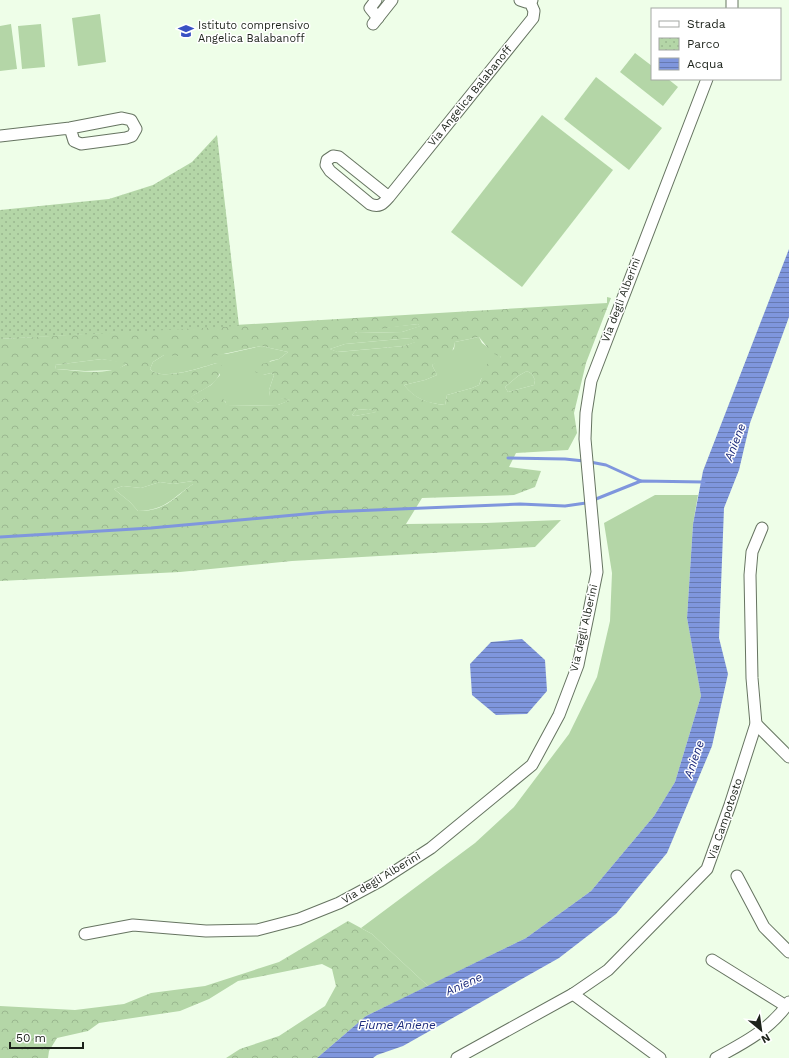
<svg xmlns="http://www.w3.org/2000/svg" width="789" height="1058" viewBox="0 0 789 1058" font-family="'Work Sans',sans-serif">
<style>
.green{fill:#b4d6a7}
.forest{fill:url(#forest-crowns);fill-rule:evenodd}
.park{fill:url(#park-dots)}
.water{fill:url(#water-rules)}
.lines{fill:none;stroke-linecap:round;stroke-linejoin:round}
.stream{stroke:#7f96dd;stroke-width:3}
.minor-casing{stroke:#667461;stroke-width:13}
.minor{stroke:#fff;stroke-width:11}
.labels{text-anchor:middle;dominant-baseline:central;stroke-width:3;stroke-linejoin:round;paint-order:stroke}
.poi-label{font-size:11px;fill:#1c221a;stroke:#fff;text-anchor:start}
.street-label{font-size:11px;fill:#1c221a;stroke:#fff}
.water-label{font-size:12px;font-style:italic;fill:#1d2b7c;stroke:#fff}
</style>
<defs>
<pattern id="forest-crowns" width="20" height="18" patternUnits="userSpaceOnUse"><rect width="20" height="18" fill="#b4d6a7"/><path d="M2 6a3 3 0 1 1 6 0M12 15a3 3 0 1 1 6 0" fill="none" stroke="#9ab78f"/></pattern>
<pattern id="park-dots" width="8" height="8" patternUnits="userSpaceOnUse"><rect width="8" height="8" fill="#b4d6a7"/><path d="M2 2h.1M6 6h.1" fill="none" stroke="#9ab78f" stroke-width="1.8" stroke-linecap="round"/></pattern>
<pattern id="water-rules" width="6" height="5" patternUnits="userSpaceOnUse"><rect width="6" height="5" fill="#7f96dd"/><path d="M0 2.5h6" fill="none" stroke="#677ab2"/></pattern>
</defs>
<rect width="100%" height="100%" fill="#eefee8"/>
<g class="green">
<polygon points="100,14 106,62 78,66 72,18"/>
<polygon points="11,24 17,69 0,71 0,26"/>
<polygon points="41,24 45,67 22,69 18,26"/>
<polygon points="635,53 652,66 652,79 668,79 678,87 663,106 620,72"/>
<polygon points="596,77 662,128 629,170 564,119"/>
<polygon points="542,115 613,170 522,287 451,232"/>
<polygon points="418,324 421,326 402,332 357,333 354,331"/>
<path d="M479,337L482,343L501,357L481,379L479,385L472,388L447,395L445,405C427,403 415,399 404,385L425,380L437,375L432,365L454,349L455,342Z"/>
<polygon points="411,338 416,342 404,346 337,352 330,349 345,344"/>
<path d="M261,346L288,352L279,359L270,361L263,375L271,373L274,375L269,390L270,396L291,400L278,405L227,406L225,401L205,398L198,403L190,397L211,385L220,375L217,363C202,367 161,382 150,369L153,362L164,355L226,354Z"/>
<polygon points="102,359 128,363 117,370 85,371 56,369 55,365"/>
<polygon points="527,371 532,374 535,380 534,385 508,392 505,387 518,376"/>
<polygon points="369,409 377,412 355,416 352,415 356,410"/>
<path d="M193,481V484C171,499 166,510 138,511L130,502L114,489L123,486L141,488L160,482L173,484Z"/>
<polygon points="655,495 698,495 693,524 687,618 701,696 675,782 654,816 591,891 526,938 428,986 372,934 361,928 475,843 514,807 569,734 597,677 610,621 612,573 604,523"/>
</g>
<g class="forest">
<path d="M607,297L611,298L586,363L574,413L577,433L568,450L516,453L509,467L541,471L535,487L514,495L422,498L406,524L486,523L561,520L535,547L292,561L180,572L0,581V339L607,303ZM418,324L420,326L402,332L357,333L355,332ZM479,337L492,353L501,357L487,364L479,385L472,388L447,395L445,405C428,403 415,399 404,385L425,380L437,375L432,365C444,359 453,356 455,342ZM411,338L415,342L404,346L338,352L330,349L345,344ZM261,346L288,352L279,359L255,366V372L263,375L271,373L274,375L269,390L270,397L290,400L278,405L228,406L219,393L205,398L198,403L191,397C206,387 219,385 222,365L217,363C203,367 161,382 150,369L153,362L164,355L205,358ZM102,359L127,364C108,376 79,371 56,369L55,365ZM527,371L532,374L535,380L534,385L508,392L505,387L518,376ZM369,409L376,412L355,416L352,415L356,410ZM193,481V484C172,499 166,511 138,511L130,502L114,489L123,486L141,488L160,482L173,484Z"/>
<polygon points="348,921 372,934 428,986 366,1016 317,1058 226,1058 240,1049 279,1036 325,1006 336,986 332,969 322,964 238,981 209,999 180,1011 99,1023 88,1031 57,1038 49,1051 48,1058 0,1058 0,1006 75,1010 124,1004 151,993 205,986 279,962"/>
</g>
<polygon class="park" points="217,135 239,326 0,339 0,210 109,199 153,185 192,162"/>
<g class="water">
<polygon points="789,249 789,317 750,423 739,470 724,508 719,638 728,674 712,746 667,853 616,914 559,958 403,1046 377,1055 373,1058 317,1058 366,1016 526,938 591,891 654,816 675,782 701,696 687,618 693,524 703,471"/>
<polygon points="522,639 545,660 547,691 527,714 496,715 472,695 470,664 491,642"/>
</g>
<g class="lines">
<g class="stream">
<polyline points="508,458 565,459 584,461"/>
<polyline points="590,462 606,465 641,481"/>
<polyline points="0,537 151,528 327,512 520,504 565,506 586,503 641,481 704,482"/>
</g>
<defs>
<g id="minor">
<polyline points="376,0 370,8 378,18"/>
<polyline points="520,0 526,2 532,0"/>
<polyline points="732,9 732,0"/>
<polyline points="373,24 392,0"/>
<polyline points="0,136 70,128 122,118 131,120 136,129 132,136 126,138 81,144 74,141 70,128"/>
<path d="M389,197L339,157L333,156L327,160L326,165L330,171L370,204C379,208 383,204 389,197L533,18L534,11L530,2"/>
<polyline points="756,724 789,757"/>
<polyline points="737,876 764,927 789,952"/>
<polyline points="85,934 133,925 206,931 257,930 299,919 339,903 380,881 431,848 532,765 559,715 578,665 597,572 585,439 586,413 591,381 707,79"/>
<polyline points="712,960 786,1006"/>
<polyline points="573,994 660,1058"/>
<polyline points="457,1058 573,994 608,970 707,869 730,805 756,724 752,678 750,575 752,552 762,528"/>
<path d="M716,1058C744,1043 771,1029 789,1002"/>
</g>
</defs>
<use href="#minor" class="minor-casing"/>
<use href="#minor" class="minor"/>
</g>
<defs>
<symbol id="school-bare" viewBox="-9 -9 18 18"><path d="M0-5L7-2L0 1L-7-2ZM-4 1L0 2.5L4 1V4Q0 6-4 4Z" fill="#3951c3" stroke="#fff" stroke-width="2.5" paint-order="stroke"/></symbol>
</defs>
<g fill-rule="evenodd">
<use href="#school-bare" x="175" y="20" width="22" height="22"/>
</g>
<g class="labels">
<g class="poi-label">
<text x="198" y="25">Istituto comprensivo<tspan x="198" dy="13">Angelica Balabanoff</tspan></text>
</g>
<g class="street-label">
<text transform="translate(470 96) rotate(-51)">Via Angelica Balabanoff</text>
<text transform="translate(621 300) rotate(-69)">Via degli Alberini</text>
<text transform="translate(584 628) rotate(-77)">Via degli Alberini</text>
<text transform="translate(725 819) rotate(-71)">Via Campotosto</text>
<text transform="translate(381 878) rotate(-31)">Via degli Alberini</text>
</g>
<g class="water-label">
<text transform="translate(735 442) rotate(-69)">Aniene</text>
<text transform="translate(694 759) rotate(-71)">Aniene</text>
<text transform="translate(464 984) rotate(-24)">Aniene</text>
<text x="397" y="1025">Fiume Aniene</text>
</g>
</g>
<rect x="651" y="8" width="130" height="72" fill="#ffffff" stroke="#a4a7a3"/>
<rect x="659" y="21" width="20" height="6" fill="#ffffff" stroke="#a4a7a3"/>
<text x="687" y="28" font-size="12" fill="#1c221a">Strada</text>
<rect x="659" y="38" width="20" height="12" fill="url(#park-dots)" stroke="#a4a7a3"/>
<text x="687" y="48" font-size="12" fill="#1c221a">Parco</text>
<rect x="659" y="58" width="20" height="12" fill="url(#water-rules)" stroke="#a4a7a3"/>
<text x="687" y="68" font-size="12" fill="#1c221a">Acqua</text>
<g transform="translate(761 1030) rotate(151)" stroke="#ffffff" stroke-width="3" paint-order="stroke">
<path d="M0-3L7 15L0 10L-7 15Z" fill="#1c221a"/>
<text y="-6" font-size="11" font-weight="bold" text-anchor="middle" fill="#1c221a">N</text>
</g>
<path d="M10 1042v6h73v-6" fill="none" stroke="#1c221a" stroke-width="2"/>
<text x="16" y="1042" font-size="12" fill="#1c221a" stroke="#ffffff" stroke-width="3" paint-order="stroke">50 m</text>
</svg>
